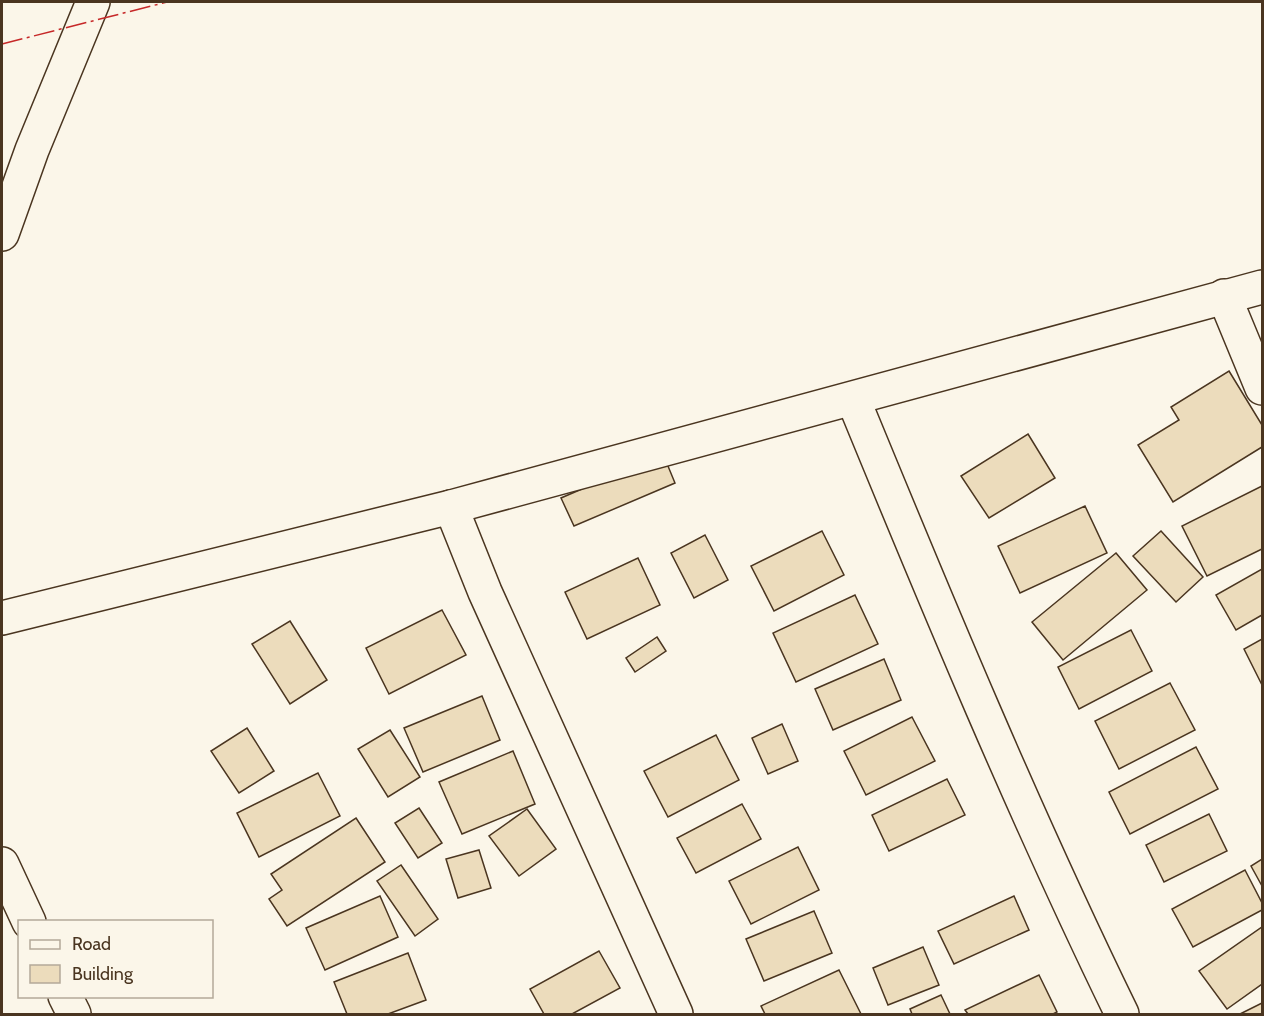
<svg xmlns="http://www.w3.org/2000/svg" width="1264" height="1016" viewBox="0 0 1264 1016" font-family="Cabin,sans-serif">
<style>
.building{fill:#ecdcbc;stroke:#4a3520;stroke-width:1.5}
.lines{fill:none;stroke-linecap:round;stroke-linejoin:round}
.minor-casing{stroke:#4a3520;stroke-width:36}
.minor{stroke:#fbf6e9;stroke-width:33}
.power{stroke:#c62828;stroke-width:1.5;stroke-dasharray:21 4.5 3 4.5;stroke-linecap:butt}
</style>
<rect width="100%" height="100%" fill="#fbf6e9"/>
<g class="building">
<polygon points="1229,371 1262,425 1262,447 1173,502 1138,445 1179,420 1171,407"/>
<polygon points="1028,434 1055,478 989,518 961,476"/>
<polygon points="663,454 675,483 574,526 561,498"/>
<polygon points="1262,486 1262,549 1207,576 1182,526"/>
<polygon points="1085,506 1107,553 1020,593 998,546"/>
<polygon points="822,531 844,575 774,611 751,566"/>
<polygon points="1161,531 1203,577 1176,602 1133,556"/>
<polygon points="705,535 728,580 694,598 671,553"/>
<polygon points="1116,553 1147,590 1063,660 1032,622"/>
<polygon points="638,558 660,605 587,639 565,592"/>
<polygon points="1262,569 1262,615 1236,630 1216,595"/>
<polygon points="855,595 878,644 796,682 773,633"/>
<polygon points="442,610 466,655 389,694 366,648"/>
<polygon points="290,621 327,680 290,704 252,644"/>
<polygon points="1131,630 1152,671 1079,709 1058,667"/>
<polygon points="657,637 666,651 635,672 626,658"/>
<polygon points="1262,639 1262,685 1244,649"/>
<polygon points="884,659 901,700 833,730 815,689"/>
<polygon points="1170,683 1195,730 1119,769 1095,721"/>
<polygon points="482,696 500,740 423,772 404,728"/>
<polygon points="912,717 935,761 866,795 844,751"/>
<polygon points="782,724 798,761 768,774 752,738"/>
<polygon points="247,728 274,771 239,793 211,751"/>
<polygon points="390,730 420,777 388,797 358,749"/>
<polygon points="716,735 739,780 668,817 644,771"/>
<polygon points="1196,747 1218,789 1130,834 1109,792"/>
<polygon points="513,751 535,804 462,834 439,782"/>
<polygon points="318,773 340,816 259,857 237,813"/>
<polygon points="947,779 965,815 889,851 872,815"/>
<polygon points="742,804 761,839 696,873 677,838"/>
<polygon points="419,808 442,843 418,858 395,823"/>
<polygon points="527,809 556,849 519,876 489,836"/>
<polygon points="1209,814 1227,851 1164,882 1146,845"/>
<polygon points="356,818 385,862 287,926 269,899 282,890 271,874"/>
<polygon points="798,847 819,890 751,924 729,881"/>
<polygon points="479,850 491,888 458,898 446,859"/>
<polygon points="1262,859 1262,886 1251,866"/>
<polygon points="401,865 438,919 415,936 377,881"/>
<polygon points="1245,870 1262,903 1262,910 1193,947 1172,909"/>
<polygon points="380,896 398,937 325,970 306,928"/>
<polygon points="1014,896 1029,930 954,964 938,931"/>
<polygon points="814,911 832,953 764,981 746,939"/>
<polygon points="1262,927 1262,984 1227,1009 1199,971"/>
<polygon points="923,947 939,985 888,1005 873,968"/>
<polygon points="599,951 620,988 572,1014 544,1014 530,989"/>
<polygon points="408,953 426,1000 388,1014 347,1014 334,982"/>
<polygon points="839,970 861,1014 765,1014 761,1006"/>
<polygon points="1039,975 1057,1012 1053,1014 968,1014 965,1010"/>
<polygon points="941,995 950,1014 912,1014 910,1009"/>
<polygon points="1262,1003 1262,1014 1240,1014"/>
</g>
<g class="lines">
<defs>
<g id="minor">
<polyline points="2,234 32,150 93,2"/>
<polyline points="1224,296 1262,388"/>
<path d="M853,399C938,606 1024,813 1122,1014"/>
<polyline points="451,507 485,592 676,1014"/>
<polyline points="2,618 451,507 1262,287"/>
<polyline points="2,864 29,922"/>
<polyline points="65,996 74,1014"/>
</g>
</defs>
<use href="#minor" class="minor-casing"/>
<use href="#minor" class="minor"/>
<polyline class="power" points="2,44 167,2"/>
</g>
<rect width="1264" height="1016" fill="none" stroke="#4a3520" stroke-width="6"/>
<rect x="18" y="920" width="195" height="78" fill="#fbf6e9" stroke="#b4a999" stroke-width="1.5"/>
<rect x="30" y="940" width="30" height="9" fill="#fbf6e9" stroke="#b4a999" stroke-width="1.5"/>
<text x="72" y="950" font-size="18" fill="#4a3520">Road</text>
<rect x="30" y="965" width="30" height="18" fill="#ecdcbc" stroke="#b4a999" stroke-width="1.5"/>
<text x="72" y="980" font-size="18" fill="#4a3520">Building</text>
</svg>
